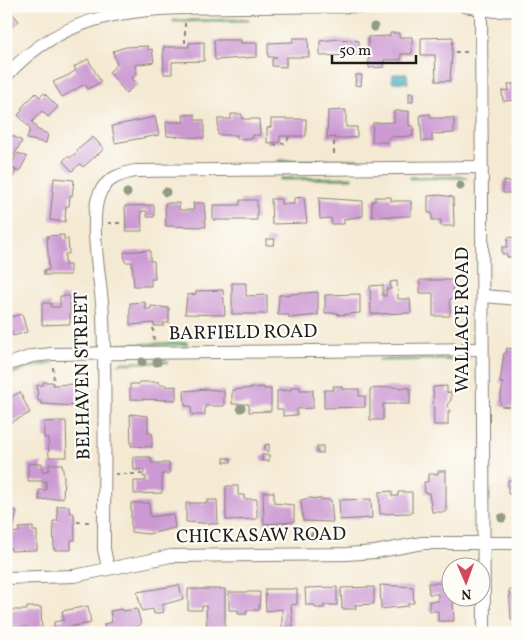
<svg xmlns="http://www.w3.org/2000/svg" width="524" height="639" viewBox="0 0 524 639" font-family="Vollkorn,serif">
<style>
.green{fill:#84cf8c;stroke:#507654}
.water{fill:#42adc1;stroke:#2f646e}
.building{fill:#cc99d3}
.lines{fill:none;stroke-linecap:round;stroke-linejoin:round}
.street-casing{stroke:#888277;stroke-width:14}
.path{stroke:#888277;stroke-width:2;stroke-dasharray:4 4;stroke-linecap:butt}
.street{stroke:#fff;stroke-width:12}
.tree{fill:#919b83}
.labels{text-anchor:middle;dominant-baseline:central;stroke-width:4.5;stroke-linejoin:round;paint-order:stroke}
.street-label{font-size:19px;fill:#1c1c1c;stroke:#fdfcf7}
</style>
<rect width="100%" height="100%" fill="#fdfcf7"/>
<filter id="ink" filterUnits="userSpaceOnUse"><feTurbulence type="fractalNoise" baseFrequency=".02" numOctaves="2"/><feDisplacementMap in="SourceGraphic" scale="10" xChannelSelector="R" yChannelSelector="G"/><feConvolveMatrix kernelMatrix="1 2 1 2 8 2 1 2 1" color-interpolation-filters="sRGB"/></filter>
<filter id="wash" filterUnits="userSpaceOnUse"><feTurbulence type="fractalNoise" baseFrequency=".0096" numOctaves="4" result="noise"/><feDisplacementMap in="SourceGraphic" scale="20" xChannelSelector="R" yChannelSelector="G"/><feGaussianBlur stdDeviation="1.12" result="paint"/><feColorMatrix in="noise" values="0 0 0 0 0 0 0 0 0 0 0 0 0 0 0 0 0 1.4 0 .05"/><feComposite in="paint" operator="in"/></filter>
<g filter="url(#wash)">
<rect width="100%" height="100%" fill="#f4e9d2"/>
<g class="green">
<polygon points="249,19 248,21 173,22 173,20"/>
<polygon points="358,159 358,161 278,162 278,160"/>
<polygon points="463,176 468,178 410,179 410,177"/>
<polygon points="352,177 352,179 280,180 280,178"/>
<polygon points="187,342 187,345 124,345 119,344"/>
<polygon points="463,358 469,360 379,361 379,359"/>
<polygon points="168,361 168,363 118,364 122,362"/>
<polygon points="52,362 53,364 28,368 6,377 6,374 31,365"/>
</g>
<polygon class="water" points="407,74 408,83 392,82 393,74"/>
<g id="blocks">
<g class="building">
<polygon points="6,6 19,21 6,31"/>
<polygon points="390,33 399,33 399,37 412,37 412,54 401,54 401,60 384,60 384,67 369,68 368,37 390,36"/>
<polygon points="453,37 450,81 436,81 435,55 421,55 421,38"/>
<polygon points="293,38 308,38 309,57 286,57 286,67 272,66 272,59 277,57 268,57 268,43 293,42"/>
<polygon points="339,39 359,41 359,55 320,56 320,41"/>
<polygon points="214,40 241,40 241,43 257,43 257,57 215,60"/>
<polygon points="204,42 204,61 172,62 172,74 164,74 163,47 189,47 189,43"/>
<polygon points="148,46 148,50 152,49 154,62 135,65 137,74 132,78 137,84 126,93 109,72 117,65 113,51 126,47"/>
<polygon points="88,59 101,82 88,89 85,84 62,97 53,82 69,75 76,70 74,67"/>
<polygon points="356,75 362,75 361,86 355,85"/>
<polygon points="515,82 518,82 518,100 503,101 502,91 509,90 508,84 515,84"/>
<polygon points="36,93 40,97 44,93 58,107 48,117 42,111 32,122 36,126 36,129 48,134 46,143 27,139 30,128 18,115 23,110 21,108"/>
<rect x="409" y="93" width="4" height="9"/>
<polygon points="346,110 346,127 357,127 357,137 335,139 335,137 327,138 328,111"/>
<polygon points="394,111 409,111 409,126 413,126 413,136 389,137 389,142 372,142 373,123 394,122"/>
<polygon points="195,114 195,120 204,120 204,138 167,136 166,122 184,122 183,115"/>
<polygon points="231,114 242,114 242,119 259,119 260,135 253,135 253,138 237,139 237,135 218,135 218,119 231,119"/>
<polygon points="430,114 431,118 454,118 454,133 432,134 432,141 422,141 420,115"/>
<polygon points="155,117 159,135 115,143 112,126"/>
<polygon points="271,119 306,119 306,136 280,136 280,142 267,143 267,128 271,127"/>
<polygon points="6,132 22,141 11,161 13,162 18,153 27,157 19,172 12,168 16,171 8,188"/>
<polygon points="93,137 104,149 83,167 80,164 72,171 63,161 68,156 70,158 78,151 77,150"/>
<polygon points="54,178 74,180 72,196 70,195 69,206 66,206 65,222 50,220"/>
<polygon points="503,181 513,182 513,193 503,193"/>
<polygon points="439,195 453,197 454,226 441,226 441,220 432,220 432,213 428,213 428,196"/>
<polygon points="304,197 307,223 272,224 271,199 281,199 281,204 294,204 294,198"/>
<polygon points="375,197 391,197 391,201 411,201 411,216 372,217 372,201 375,201"/>
<polygon points="319,198 363,201 363,216 344,219 344,224 332,224 331,218 320,219"/>
<polygon points="240,200 257,200 257,220 213,220 213,205 240,205"/>
<polygon points="165,203 179,203 179,210 194,210 193,203 204,203 206,227 166,226"/>
<polygon points="154,205 154,217 147,217 147,211 141,211 142,231 126,231 125,206"/>
<polygon points="64,235 64,239 68,239 69,254 65,254 65,265 70,265 70,275 44,275 44,270 49,270 47,236"/>
<polygon points="508,237 518,238 518,257 507,257 507,254 502,254 502,247 507,247"/>
<polygon points="266,239 275,239 274,245 266,245"/>
<polygon points="150,250 150,261 154,261 155,279 151,279 151,286 134,286 132,262 125,262 124,252"/>
<polygon points="420,280 452,280 454,298 450,299 450,316 433,316 433,293 420,293"/>
<polygon points="397,281 398,299 410,299 411,313 371,314 370,286 383,285 383,296 386,296 386,289 391,289 390,282"/>
<polygon points="232,283 246,283 246,296 267,295 267,314 232,314"/>
<polygon points="223,290 225,315 185,314 187,295 196,294 196,291"/>
<polygon points="318,292 318,315 289,318 289,315 278,315 279,295"/>
<polygon points="360,294 360,313 338,315 338,313 325,313 325,295"/>
<polygon points="60,296 70,296 70,324 42,325 42,303 51,303 51,307 60,307"/>
<polygon points="145,302 145,309 151,309 151,306 169,308 169,323 163,323 164,326 154,326 154,323 130,325 130,303"/>
<polygon points="22,314 27,332 13,336 12,332 6,334 6,318"/>
<polygon points="507,348 518,350 518,385 513,407 501,406 500,402 503,383 500,383 504,353 506,354"/>
<polygon points="43,382 53,382 53,385 77,384 77,406 41,404 41,401 38,401 37,385 43,385"/>
<polygon points="139,382 159,382 159,385 166,385 166,387 176,386 176,400 130,399 130,384 139,384"/>
<polygon points="333,386 341,386 342,389 359,389 359,396 365,396 365,407 324,408 324,390 334,390"/>
<polygon points="447,386 447,393 451,392 451,400 447,405 450,412 448,412 448,425 434,425 433,387"/>
<polygon points="264,387 264,389 271,389 271,411 249,412 249,404 232,404 232,390"/>
<polygon points="291,387 300,387 300,390 313,390 313,408 297,409 297,415 283,416 283,409 277,409 277,391 291,390"/>
<polygon points="390,387 410,388 410,404 383,404 383,420 370,420 370,389"/>
<polygon points="207,389 224,391 224,406 205,406 205,415 192,415 191,406 185,406 184,391"/>
<polygon points="20,392 30,413 6,425 6,400"/>
<polygon points="130,414 148,416 148,433 152,433 152,447 131,446"/>
<polygon points="66,421 67,457 49,457 48,438 44,438 44,422"/>
<polygon points="269,444 269,451 265,451 265,445"/>
<rect x="317" y="446" width="6" height="7"/>
<rect x="262" y="455" width="7" height="6"/>
<polygon points="133,457 151,457 151,463 169,463 169,474 162,474 162,493 134,494 134,481 146,481 146,477 143,477 144,470 134,470"/>
<rect x="224" y="458" width="7" height="4"/>
<polygon points="42,463 42,472 49,470 49,464 62,464 64,477 63,498 39,500 39,490 46,490 46,481 28,481 28,464"/>
<polygon points="438,471 446,471 446,512 432,512 429,493 425,493 424,482 428,482 428,474 438,474"/>
<polygon points="508,480 518,480 518,499 514,499 514,494 508,494"/>
<polygon points="226,486 238,486 238,495 244,495 244,499 257,499 257,519 226,520"/>
<polygon points="392,491 392,496 398,496 398,492 412,492 412,513 380,514 379,492"/>
<polygon points="263,492 274,492 274,503 294,505 294,522 264,524"/>
<polygon points="310,498 331,500 333,522 303,521 301,500"/>
<polygon points="371,499 372,518 340,520 339,500"/>
<polygon points="207,500 217,500 218,524 186,522 186,503 207,503"/>
<polygon points="131,503 149,503 150,517 173,514 175,528 148,534 131,532"/>
<polygon points="57,506 69,506 70,513 74,513 75,540 71,540 71,550 54,550 53,521 58,521"/>
<polygon points="6,508 17,511 12,533 19,532 19,528 33,527 33,531 37,531 37,550 11,551 11,548 6,548"/>
<polygon points="428,583 452,583 454,621 438,621 438,611 429,611 429,601 438,601 438,594 429,594"/>
<polygon points="179,585 183,599 162,605 164,612 154,614 153,609 142,611 137,592"/>
<polygon points="380,585 413,587 414,603 408,603 408,606 381,609"/>
<polygon points="337,587 337,605 324,605 324,608 315,608 315,605 306,605 305,588"/>
<polygon points="374,587 374,604 355,605 356,609 342,609 341,588"/>
<polygon points="188,589 225,589 225,632 207,632 206,606 202,606 202,610 188,610"/>
<polygon points="265,589 297,589 297,604 291,605 293,627 282,627 282,609 266,611"/>
<polygon points="509,590 518,590 518,619 511,619"/>
<polygon points="229,592 260,592 259,610 246,610 247,614 238,614 238,610 229,610"/>
<polygon points="88,606 91,623 68,627 69,632 55,633 54,622 64,620 62,611"/>
<polygon points="27,607 41,607 42,631 27,632 27,627 18,627 16,632 6,633 6,610 27,610"/>
<polygon points="122,609 122,611 137,609 141,624 135,628 136,633 125,633 124,628 106,632 104,624 112,622 110,611"/>
</g>
</g>
</g>
<g filter="url(#ink)">
<use href="#blocks" fill-opacity="0" stroke="#888277" stroke-width="1"/>
<g class="lines">
<defs>
<g id="street">
<polyline points="465,6 496,11 518,10"/>
<polyline points="481,6 484,633"/>
<path d="M6,76C71,4 152,8 241,7C289,7 337,6 385,6"/>
<polyline points="483,296 518,299"/>
<polyline points="6,365 32,356 52,354 482,349"/>
<path d="M108,568L104,549C104,471 106,393 103,316C102,285 88,223 99,195C105,179 120,174 135,171L481,167"/>
<polyline points="6,578 74,576 171,556 347,554 375,552 422,543 518,543"/>
</g>
</defs>
<use href="#street" class="street-casing"/>
<g class="path">
<polyline points="185,23 185,44"/>
<polyline points="455,52 470,52"/>
<polyline points="334,142 334,158"/>
<polyline points="273,145 286,143 289,137"/>
<polyline points="108,223 124,223"/>
<polyline points="153,328 154,342"/>
<polyline points="53,367 54,382"/>
<polyline points="6,397 9,396"/>
<polyline points="115,474 142,474"/>
<polyline points="77,522 92,522"/>
</g>
<use href="#street" class="street"/>
</g>
<g class="tree">
<circle cx="374" cy="27" r="4.5"/>
<circle cx="460" cy="186" r="4.5"/>
<circle cx="166" cy="192" r="4.5"/>
<circle cx="127" cy="193" r="4.5"/>
<circle cx="142" cy="362" r="4.5"/>
<circle cx="157" cy="362" r="4.5"/>
<circle cx="241" cy="408" r="4.5"/>
<circle cx="502" cy="518" r="4.5"/>
<circle cx="314" cy="536" r="4.5"/>
</g>
</g>
<g class="labels">
<g class="street-label">
<text transform="translate(463 320) rotate(-90)">WALLACE ROAD</text>
<text transform="translate(243 333) rotate(-1)">BARFIELD ROAD</text>
<text transform="translate(83 376) rotate(-91)">BELHAVEN STREET</text>
<text transform="translate(261 536) rotate(-1)">CHICKASAW ROAD</text>
</g>
</g>
<rect width="524" height="639" fill="none" stroke="#fdfcf7" stroke-width="25"/>
<g transform="translate(466 582) rotate(178)"><circle r="24" fill="#fdfcf7" stroke="#a3a29f"/>
<path d="M0-4L9 19L0 12L-9 19Z" fill="#d1495b"/>
<text y="-8" font-size="14" font-weight="bold" text-anchor="middle" fill="#1c1c1c">N</text>
</g>
<path d="M332 55v8h84v-8" fill="none" stroke="#1c1c1c" stroke-width="2.5"/>
<text x="339" y="55" font-size="15" fill="#1c1c1c" stroke="#fdfcf7" stroke-width="4" paint-order="stroke">50 m</text>
</svg>
